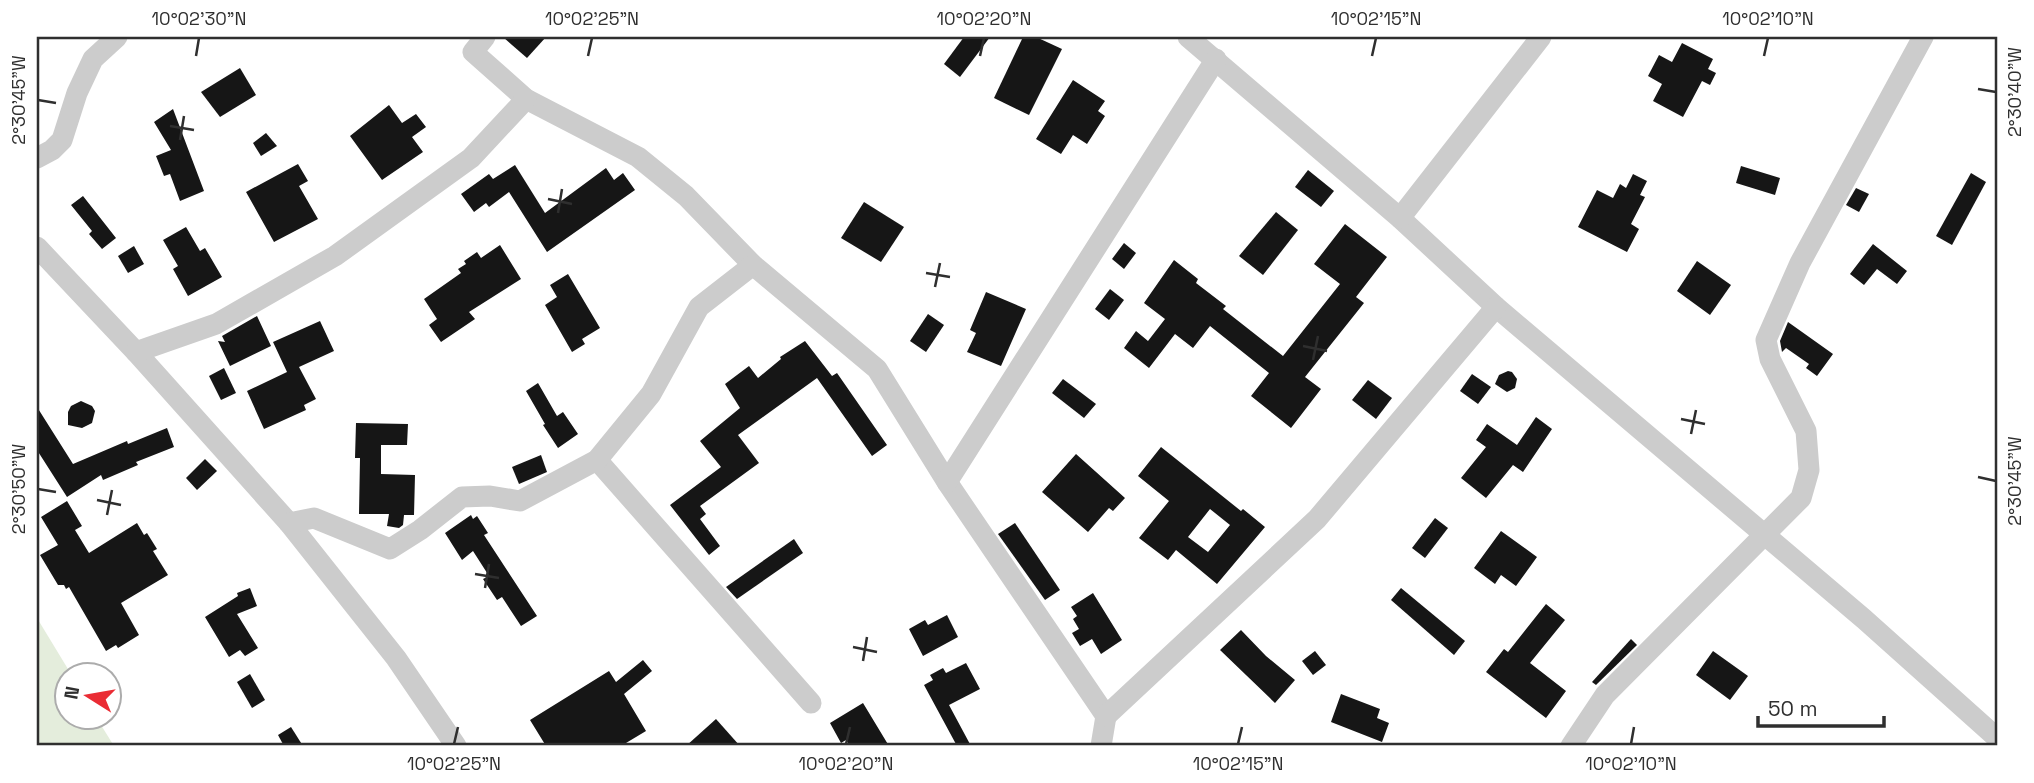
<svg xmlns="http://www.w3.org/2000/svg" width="2034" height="783" viewBox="0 0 2034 783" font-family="'Space Grotesk',sans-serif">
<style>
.green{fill:#e4eddc}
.building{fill:#161616;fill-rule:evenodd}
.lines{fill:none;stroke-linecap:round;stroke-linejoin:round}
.minor{stroke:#ccc;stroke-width:21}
.ticks{fill:none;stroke:#2f2f2f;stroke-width:2.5}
.neatline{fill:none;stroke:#2f2f2f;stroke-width:2.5}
.ticks-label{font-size:18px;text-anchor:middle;fill:#2f2f2f}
</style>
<rect width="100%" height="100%" fill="#fff"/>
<polygon class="green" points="37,618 71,674 66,674 66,716 96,717 114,746 37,746"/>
<g class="building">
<polygon points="503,37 546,37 527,58"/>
<polygon points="964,37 990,37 960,77 944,64"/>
<polygon points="1023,37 1036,37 1062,49 1029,115 994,98"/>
<polygon points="1682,43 1713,59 1708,69 1716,73 1710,85 1702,81 1683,117 1653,101 1662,84 1648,76 1659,55 1672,62"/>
<polygon points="240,68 256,95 220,117 201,92"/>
<polygon points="1073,80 1105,101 1098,111 1105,116 1087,144 1073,135 1061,154 1036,139"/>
<polygon points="389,105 402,123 416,114 426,127 412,137 423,152 382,180 350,136"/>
<polygon points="173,109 204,191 180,201 170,174 164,176 156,156 171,150 154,122"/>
<polygon points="266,133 277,146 261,156 253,143"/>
<polygon points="298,164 308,181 299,186 318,219 274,242 246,192"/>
<polygon points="515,165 545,213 606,168 614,180 623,173 635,190 547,252 509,192 489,207 486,203 474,212 461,194 489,174 493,179"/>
<polygon points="1741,166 1780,178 1775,195 1736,183"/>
<polygon points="1308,170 1334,191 1321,207 1295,187"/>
<polygon points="1971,173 1986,182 1952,245 1936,236"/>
<polygon points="1633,174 1647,181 1640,195 1645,197 1631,224 1639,229 1627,252 1578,227 1597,190 1613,198 1620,184 1626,188"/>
<polygon points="1856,188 1869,194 1859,212 1846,205"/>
<polygon points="83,196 116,238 102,249 89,234 92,231 71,205"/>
<polygon points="864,202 904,227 881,262 841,238"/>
<polygon points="1276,212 1298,230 1263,275 1239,256"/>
<polygon points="1345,224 1387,257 1356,297 1364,303 1305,377 1321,389 1291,428 1251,396 1269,373 1210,326 1193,348 1175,334 1149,368 1124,348 1136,331 1148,341 1165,319 1144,303 1174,260 1198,279 1196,283 1226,306 1223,309 1283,356 1340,284 1314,264"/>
<polygon points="186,227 200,251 205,248 222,277 188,296 173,269 178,266 163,240"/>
<polygon points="1124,243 1136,253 1124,269 1112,259"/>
<polygon points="1873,244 1907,271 1897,284 1877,269 1864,285 1850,274"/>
<polygon points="500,245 521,279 469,312 475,319 441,342 429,325 437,319 424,299 461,273 458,269 466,264 464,261 477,252 481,258"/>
<polygon points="134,246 144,264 128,273 118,256"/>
<polygon points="1697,261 1731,285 1710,315 1677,291"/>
<polygon points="568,274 600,328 582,339 585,344 572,352 545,305 557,297 550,285"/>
<polygon points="1110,289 1124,300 1109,320 1095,309"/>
<polygon points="986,292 1026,309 1001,366 967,352 976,333 970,330"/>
<polygon points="928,314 944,325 926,352 910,341"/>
<polygon points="257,316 271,346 230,366 218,341 225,342 222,336"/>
<polygon points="320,321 334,351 299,367 316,399 304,405 306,410 264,429 247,391 287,372 273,342"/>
<polygon points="1788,322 1833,354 1817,376 1806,368 1809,364 1786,348 1782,352 1780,341"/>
<polygon points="805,341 832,376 837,373 887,445 872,456 817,378 738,435 759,463 700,506 706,514 700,519 720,546 709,555 670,505 721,467 700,441 740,408 725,384 749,366 758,378 781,359 780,357"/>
<polygon points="224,368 236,393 221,400 209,376"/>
<polygon points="1508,371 1512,372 1517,379 1515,388 1507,392 1495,384 1499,375"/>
<polygon points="1472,374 1491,387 1478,404 1460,391"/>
<polygon points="1063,379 1096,404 1084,418 1052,393"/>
<polygon points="1368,380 1392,398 1376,419 1352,400"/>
<polygon points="538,383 557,416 563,412 578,434 558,448 543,425 545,424 526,391"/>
<polygon points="81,401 92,406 95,411 92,423 82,428 68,425 68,412 71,406"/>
<polygon points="37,407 73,464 127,441 128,444 167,428 174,447 136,462 138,465 103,480 101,475 67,497 37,450"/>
<polygon points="1536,417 1552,429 1523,472 1513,465 1486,498 1461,478 1486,447 1476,440 1487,424 1517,445"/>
<polygon points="356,423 408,424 407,445 381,445 381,474 415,475 414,515 404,515 403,525 399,528 387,526 389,514 359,514 360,458 355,458"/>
<path d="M1161,447L1241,511L1243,509L1265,527L1217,584L1176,550L1168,560L1139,538L1169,501L1138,476ZM1210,509L1230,525L1208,552L1188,537Z"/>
<polygon points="1076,454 1125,498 1113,511 1109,508 1088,532 1042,492"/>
<polygon points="541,455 547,472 519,484 512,467"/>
<polygon points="205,459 217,471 197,490 186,478"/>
<polygon points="67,501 82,526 75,530 89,553 137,523 144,535 147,533 157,549 153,551 168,575 121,603 139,635 118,648 116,645 106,651 69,587 66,589 64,585 58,585 40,555 58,545 41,517"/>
<polygon points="471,515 473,519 477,516 488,533 484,535 537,616 521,626 502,597 497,600 483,579 489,576 473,551 462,560 445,533"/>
<polygon points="1435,518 1448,528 1425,558 1412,548"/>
<polygon points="1015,523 1060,590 1045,600 998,534"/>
<polygon points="1501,531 1537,557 1516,586 1501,575 1495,584 1474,568"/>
<polygon points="794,539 803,553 737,599 726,587"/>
<polygon points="250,588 257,606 237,614 258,648 245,656 240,650 229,657 205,617 238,596 237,593"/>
<polygon points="1401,588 1465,641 1454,655 1391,600"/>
<polygon points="1093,593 1122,640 1101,654 1092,639 1080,646 1072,633 1079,629 1073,619 1077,616 1071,607"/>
<polygon points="1546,604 1565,620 1530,663 1566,691 1546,718 1486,672 1504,649 1508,652"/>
<polygon points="947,615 958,637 923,656 909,629 925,620 928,625"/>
<polygon points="1241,630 1266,656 1295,680 1275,703 1220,650"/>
<polygon points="1631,639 1637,645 1596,685 1592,682"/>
<polygon points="1315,651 1326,665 1313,675 1302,661"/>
<polygon points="1713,651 1748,676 1730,700 1696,675"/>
<polygon points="643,660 652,671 624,694 646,731 621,746 546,746 530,720 609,671 616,682"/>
<polygon points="966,663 980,689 949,705 971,746 957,746 924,685 933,680 930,675 943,668 946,673"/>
<polygon points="250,674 265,700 252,708 237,682"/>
<polygon points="1341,694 1380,709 1377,718 1389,723 1382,742 1331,722"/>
<polygon points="863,703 889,746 850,746 846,740 841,743 830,723"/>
<polygon points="716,719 740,746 686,746"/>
<polygon points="291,727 303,746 284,746 278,735"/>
</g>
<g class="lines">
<g class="minor">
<polyline points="485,37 473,52 526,99 638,157 686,196 753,265 877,369 947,482 1106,716 1101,746"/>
<polyline points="1188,37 1400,218 1496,307 1864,619 1997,738"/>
<polyline points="37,158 52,150 62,140 77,93 93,59 117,37"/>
<polyline points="1400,218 1541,37"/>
<polyline points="37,247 136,352 289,523 396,658 456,746"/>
<polyline points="136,352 216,324 335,256 471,158 526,99"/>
<polyline points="597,460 811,703"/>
<polyline points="947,482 1216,59"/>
<polyline points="289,523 314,518 390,549 420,530 462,497 490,496 520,501 597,460 651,394 699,307 753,265"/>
<polyline points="1106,716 1317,519 1496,307"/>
<polyline points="1571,746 1605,695 1801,498 1809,470 1806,431 1770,359 1766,340 1800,263 1923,37"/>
</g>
</g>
<path class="ticks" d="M196,56L199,38M588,56L592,38M980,56L984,38M1372,56L1376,38M1764,56L1768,38M1978,89L1996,92M38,100L56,103M170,126L194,130M180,140L184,116M548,199L572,204M558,213L562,189M926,273L950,277M935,287L940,263M1303,346L1327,351M1313,360L1318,336M1681,419L1705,424M1691,434L1696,410M1978,477L1996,481M38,489L56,492M97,500L121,505M107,515L112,490M475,574L499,578M485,588L489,564M853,647L877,652M863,661L867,637M454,744L458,727M846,744L850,727M1238,744L1242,727M1631,744L1634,727"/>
<rect width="2034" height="783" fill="none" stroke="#ffffff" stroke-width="77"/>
<g transform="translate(88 696) rotate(281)"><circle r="33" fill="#ffffff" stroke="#acacac" stroke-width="2"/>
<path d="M0-5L12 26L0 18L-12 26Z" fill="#ea2c34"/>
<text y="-10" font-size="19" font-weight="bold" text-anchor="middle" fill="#2f2f2f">N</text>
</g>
<path d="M1758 716v10h126v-10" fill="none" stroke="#2f2f2f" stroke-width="3.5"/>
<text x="1768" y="716" font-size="21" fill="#2f2f2f" stroke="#ffffff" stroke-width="5" paint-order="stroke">50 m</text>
<rect x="38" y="38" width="1958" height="706" class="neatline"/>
<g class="ticks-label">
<text x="199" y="25">10°02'30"N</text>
<text x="592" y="25">10°02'25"N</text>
<text x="984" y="25">10°02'20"N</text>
<text x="1376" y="25">10°02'15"N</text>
<text x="1768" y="25">10°02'10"N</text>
<text transform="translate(2015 92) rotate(-90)" y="6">2°30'40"W</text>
<text transform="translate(19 100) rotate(-90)" y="6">2°30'45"W</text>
<text transform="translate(2015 481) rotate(-90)" y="6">2°30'45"W</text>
<text transform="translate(19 489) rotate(-90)" y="6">2°30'50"W</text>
<text x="454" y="770">10°02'25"N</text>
<text x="846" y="770">10°02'20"N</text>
<text x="1238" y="770">10°02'15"N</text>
<text x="1631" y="770">10°02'10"N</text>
</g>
</svg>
